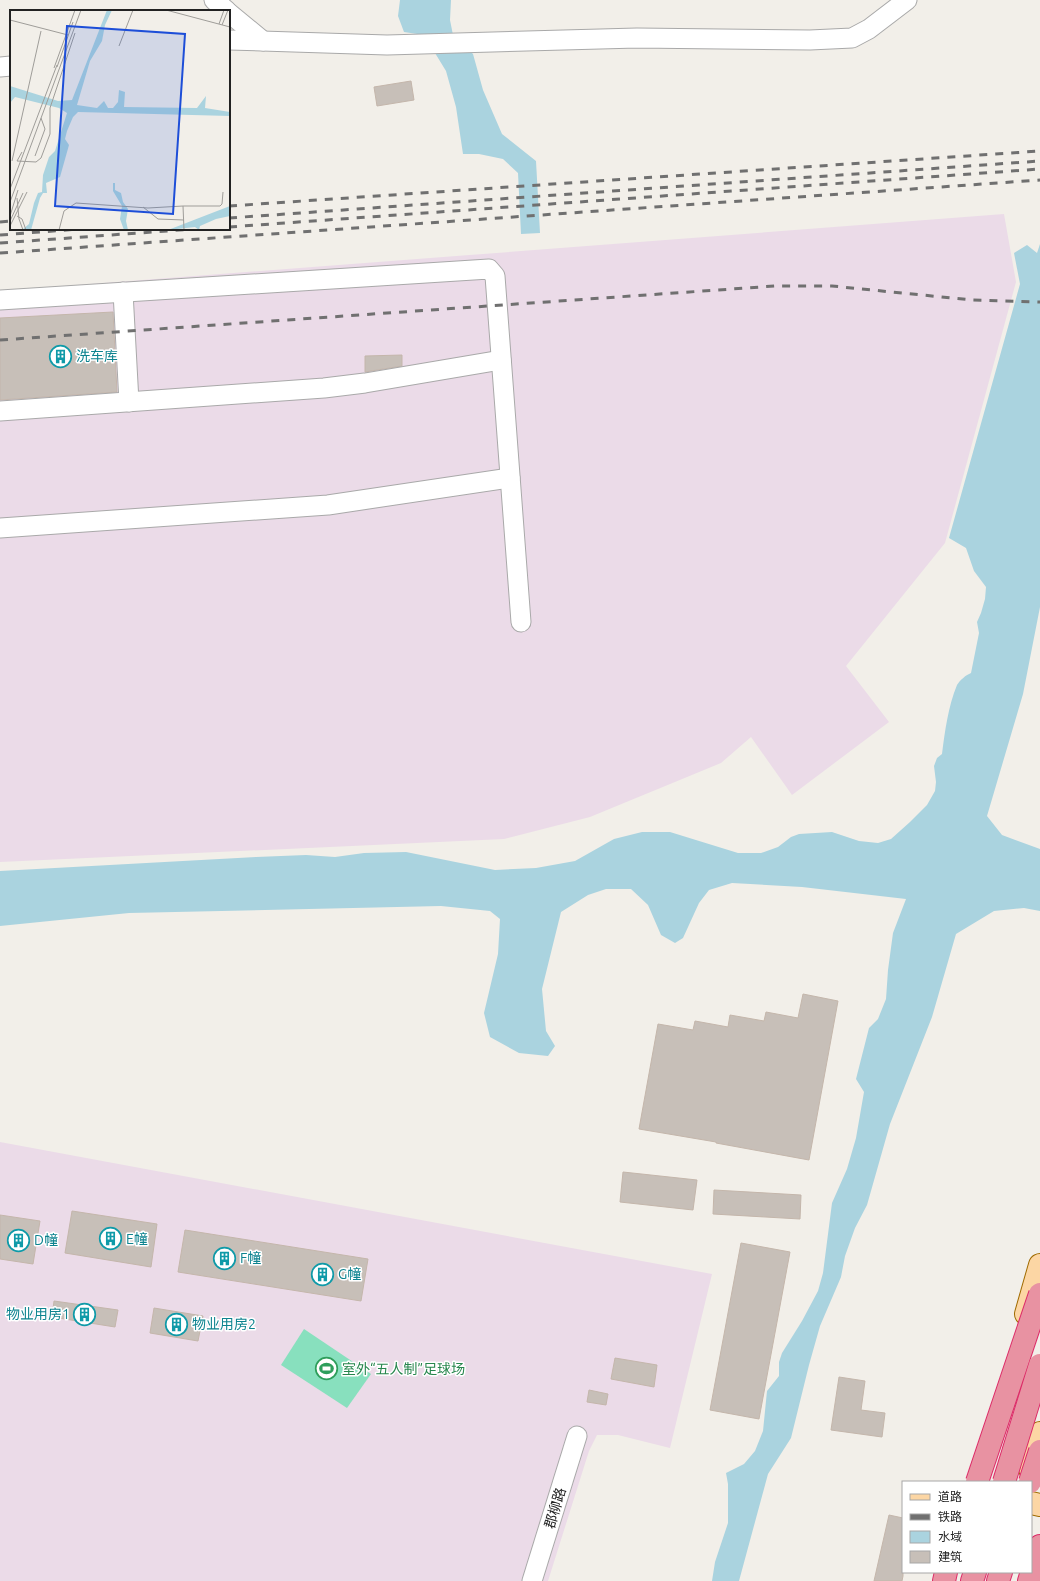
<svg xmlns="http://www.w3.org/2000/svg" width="1040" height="1581" viewBox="0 0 1040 1581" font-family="Ubuntu,'Noto Sans SC',sans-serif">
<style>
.industrial{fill:#ebdbe8}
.pitch{fill:#88e0be}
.water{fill:#aad3df}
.building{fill:#c7bfb8;stroke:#c4b6ab}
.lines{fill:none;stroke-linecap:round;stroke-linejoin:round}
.minor-casing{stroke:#a9a9a9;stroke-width:21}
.major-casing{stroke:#a06b00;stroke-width:24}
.highway-casing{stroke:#dc2a67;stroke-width:24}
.minor{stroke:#fff;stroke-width:19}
.major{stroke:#fcd6a4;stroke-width:22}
.highway{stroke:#e892a2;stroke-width:22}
.rail{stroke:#707070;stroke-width:3;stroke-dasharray:8 8;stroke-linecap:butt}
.highway-bridge-casing{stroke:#dc2a67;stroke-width:24;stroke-linecap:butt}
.highway-bridge{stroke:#e892a2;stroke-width:22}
.labels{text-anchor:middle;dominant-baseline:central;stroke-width:3;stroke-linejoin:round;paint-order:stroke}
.culture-label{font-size:14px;fill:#0d838f;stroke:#fff;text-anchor:start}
.leisure-label{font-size:14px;fill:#27864d;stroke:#fff;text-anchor:start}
.street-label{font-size:14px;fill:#222;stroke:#fff}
.inset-road{fill:none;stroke:#9f9d99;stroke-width:1}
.view{fill:#1d4ed8;fill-opacity:0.15;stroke:#1d4ed8;stroke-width:2}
.inset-edge{fill:none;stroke:#222;stroke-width:2}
</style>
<rect width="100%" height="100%" fill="#f2efe9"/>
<g class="industrial">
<polygon points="1004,214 1016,282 945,543 846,666 889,722 792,795 751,737 721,763 590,817 504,839 0,862 0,291"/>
<polygon points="0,1142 712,1274 670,1448 618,1435 597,1435 589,1451 548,1581 0,1581"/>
</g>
<polygon class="pitch" points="304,1329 371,1374 347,1408 281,1365"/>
<g class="water">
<polygon points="400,0 451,0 450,20 453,35 473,54 483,90 502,134 536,161 540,233 521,234 518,173 503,159 479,154 463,154 456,107 446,71 424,35 404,32 398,16"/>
<path d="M1040,244V607L1023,694L987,816L1002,835L1040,849V911L1024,908L994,911L956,934L932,1017L890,1124L867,1205L855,1228L845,1256L841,1277L820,1326L809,1365L791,1438L768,1474L739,1581H712L715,1562L728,1523V1484L726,1473L744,1464L755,1451L763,1431L767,1391L779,1376V1362L782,1353L802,1321L818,1291L823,1273L832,1203L847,1169L856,1138L864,1092L856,1079L869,1028L878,1019L886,999L888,970L893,933L906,899L802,887L732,883L709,890L699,903L683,938L675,943L661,935L648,905L631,889H606L588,895L561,912L542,989L546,1031L555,1046L548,1056L519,1053L490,1037L484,1013L498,954L500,919L490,911L441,906L129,913L0,926V871L256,857L306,855L335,857L364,853L406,852L495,870L536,868L575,861L614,839L642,832H670L738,853H761L778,847L791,837L799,834L832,832L859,841L878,843L891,839L910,822L927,805L935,791L936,782L934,766L937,758L942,754C945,731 948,707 957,685C960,680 966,675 971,673L979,633L977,622L981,613L985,599L986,587L974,571L966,548L949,538L1020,284L1014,253L1027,245L1037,253Z"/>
</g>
<g class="building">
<polygon points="411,81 414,100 377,106 374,87"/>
<polygon points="113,312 117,392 0,400 0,318"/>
<polygon points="402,355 402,366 365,372 365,356"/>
<polygon points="803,994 838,1001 809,1160 716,1143 716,1142 639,1129 658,1024 693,1030 695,1021 728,1027 730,1015 764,1021 766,1012 798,1018"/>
<polygon points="623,1172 697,1180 693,1210 620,1202"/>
<polygon points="714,1190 801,1195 800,1219 713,1214"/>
<polygon points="72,1211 157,1224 151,1267 65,1253"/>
<polygon points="0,1215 40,1221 33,1264 0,1259"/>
<polygon points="185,1230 368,1259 361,1301 178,1272"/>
<polygon points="741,1243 790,1252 759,1419 710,1410"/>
<polygon points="54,1301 118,1310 115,1327 52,1317"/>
<polygon points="154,1308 203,1316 198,1341 150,1333"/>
<polygon points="615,1358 657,1365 654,1387 611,1379"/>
<polygon points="839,1377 865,1381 861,1410 885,1413 882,1437 831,1430"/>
<polygon points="589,1390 608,1394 606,1405 587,1402"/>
<polygon points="889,1515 903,1518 903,1576 902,1581 874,1581"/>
</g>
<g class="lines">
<defs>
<g id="minor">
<polyline points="214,0 227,11"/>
<polyline points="229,13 263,41"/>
<polyline points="229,40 387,45 637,38 810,40 852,38 869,29 907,0"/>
<polyline points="0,67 11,66"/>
<polyline points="123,292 129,402"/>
<polyline points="0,300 489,269 495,276 521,622"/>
<polyline points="0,411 324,388 365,383 501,360"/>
<polyline points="0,528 328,505 510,478"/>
<polyline points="532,1581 577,1436"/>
</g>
<g id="major">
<polyline points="1026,1314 1040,1265"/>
<polyline points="1030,1469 1040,1433"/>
<polyline points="1031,1503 1040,1505"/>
</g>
<g id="highway">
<polyline points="944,1581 946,1572"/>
<polyline points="972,1581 975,1572"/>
<polyline points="998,1581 1001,1572"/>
<polyline points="1029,1581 1040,1546"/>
</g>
</defs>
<use href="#minor" class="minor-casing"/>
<use href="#major" class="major-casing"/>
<use href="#highway" class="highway-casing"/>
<use href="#minor" class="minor"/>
<use href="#major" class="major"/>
<use href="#highway" class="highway"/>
<g class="rail">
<polyline points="229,206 1040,151"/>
<polyline points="229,218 1040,161"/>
<polyline points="0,222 11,221"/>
<polyline points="229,227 1040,169"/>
<polyline points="0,235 80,229"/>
<polyline points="0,243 194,229"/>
<polyline points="0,253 1040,180"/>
<polyline points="0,340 775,286 832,286 972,300 1040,302"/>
</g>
<defs>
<g id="highway-bridge">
<polyline points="977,1482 1040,1294"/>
<polyline points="1004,1482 1040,1365"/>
<polyline points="1030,1482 1040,1451"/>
</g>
</defs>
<use href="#highway-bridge" class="highway-bridge-casing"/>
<use href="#highway-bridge" class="highway-bridge"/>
</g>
<defs>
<symbol id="building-ring" viewBox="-11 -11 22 22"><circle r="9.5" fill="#fff" stroke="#0f9aa8" stroke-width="1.5"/><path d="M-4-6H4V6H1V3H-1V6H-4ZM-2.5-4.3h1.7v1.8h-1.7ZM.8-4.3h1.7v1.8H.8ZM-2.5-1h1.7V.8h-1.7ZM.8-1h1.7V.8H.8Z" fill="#0f9aa8"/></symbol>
<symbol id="stadium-ring" viewBox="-11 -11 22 22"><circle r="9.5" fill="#fff" stroke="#2e9e5b" stroke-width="1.5"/><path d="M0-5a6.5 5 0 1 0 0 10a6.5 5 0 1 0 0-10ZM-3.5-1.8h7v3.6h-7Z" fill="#2e9e5b"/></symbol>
</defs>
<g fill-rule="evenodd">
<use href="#building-ring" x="48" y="344" width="25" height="25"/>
<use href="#building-ring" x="98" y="1226" width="25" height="25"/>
<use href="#building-ring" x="6" y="1228" width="25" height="25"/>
<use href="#building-ring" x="212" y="1246" width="25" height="25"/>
<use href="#building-ring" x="310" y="1262" width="25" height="25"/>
<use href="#building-ring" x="72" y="1302" width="25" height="25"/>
<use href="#building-ring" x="164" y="1312" width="25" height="25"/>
<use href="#stadium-ring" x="314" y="1356" width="25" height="25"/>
</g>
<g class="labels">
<g class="culture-label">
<text x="76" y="356">洗车库</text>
<text x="126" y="1239">E幢</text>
<text x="34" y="1240">D幢</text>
<text x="240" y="1258">F幢</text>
<text x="338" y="1274">G幢</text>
<text x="70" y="1314" text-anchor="end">物业用房1</text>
<text x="192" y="1324">物业用房2</text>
</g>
<g class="leisure-label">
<text x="342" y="1369">室外“五人制”足球场</text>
</g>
<g class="street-label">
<text transform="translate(555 1508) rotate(-73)">郡柳路</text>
</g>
</g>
<g transform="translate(10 10)">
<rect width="220" height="220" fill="#f2efe9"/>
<path d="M97,0H102L95,15L92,31L80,51L67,95L87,98L94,91L98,98H103L108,92L109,80L115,82L114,97L187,98L196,86L195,98L220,102V106L68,102L63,107L57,121L55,129L59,135L50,167L36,173L37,183H33L30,188L21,220H12L19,214L24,193L28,183L32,182L33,165L39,147L45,141L57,103L49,98L5,87L0,93V76L48,91L62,90ZM103,173H105V180L111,183L113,192L118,199L116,211L118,220H114L110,209L112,196L103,181ZM220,196V206L206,209L190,216L189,220L185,217L158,220Z" fill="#aad3df"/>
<path class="inset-road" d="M156,0L220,17M0,10L58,25M209,14L214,0M212,15L218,0M109,36L123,0M47,57L63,12M44,58L65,0M12,142L7,151L26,152L31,148L40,124V98L65,23M25,146L35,119L31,108M2,151L31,21M0,179L47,55M7,188L9,209L13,220M0,192L71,0M173,196H210L212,194L213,182M133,197L148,209L174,210M0,206L8,180M7,206L12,209L16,220M0,211L13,183M0,216L17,182M49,220L54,201L66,193L138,198L173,196L174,220"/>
<path class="view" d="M57,16L175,24L163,204L45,196Z"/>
<rect width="220" height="220" class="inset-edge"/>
</g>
<rect x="902" y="1481" width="130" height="92" fill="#ffffff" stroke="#a7a7a7"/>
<rect x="910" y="1494" width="20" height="6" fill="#fcd6a4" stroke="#a7a7a7"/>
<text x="938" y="1501" font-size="12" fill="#222222">道路</text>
<rect x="910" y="1514" width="20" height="6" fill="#707070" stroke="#a7a7a7"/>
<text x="938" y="1521" font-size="12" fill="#222222">铁路</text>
<rect x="910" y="1531" width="20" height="12" fill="#aad3df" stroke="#a7a7a7"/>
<text x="938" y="1541" font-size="12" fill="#222222">水域</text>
<rect x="910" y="1551" width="20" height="12" fill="#c7bfb8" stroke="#a7a7a7"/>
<text x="938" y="1561" font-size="12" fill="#222222">建筑</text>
</svg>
